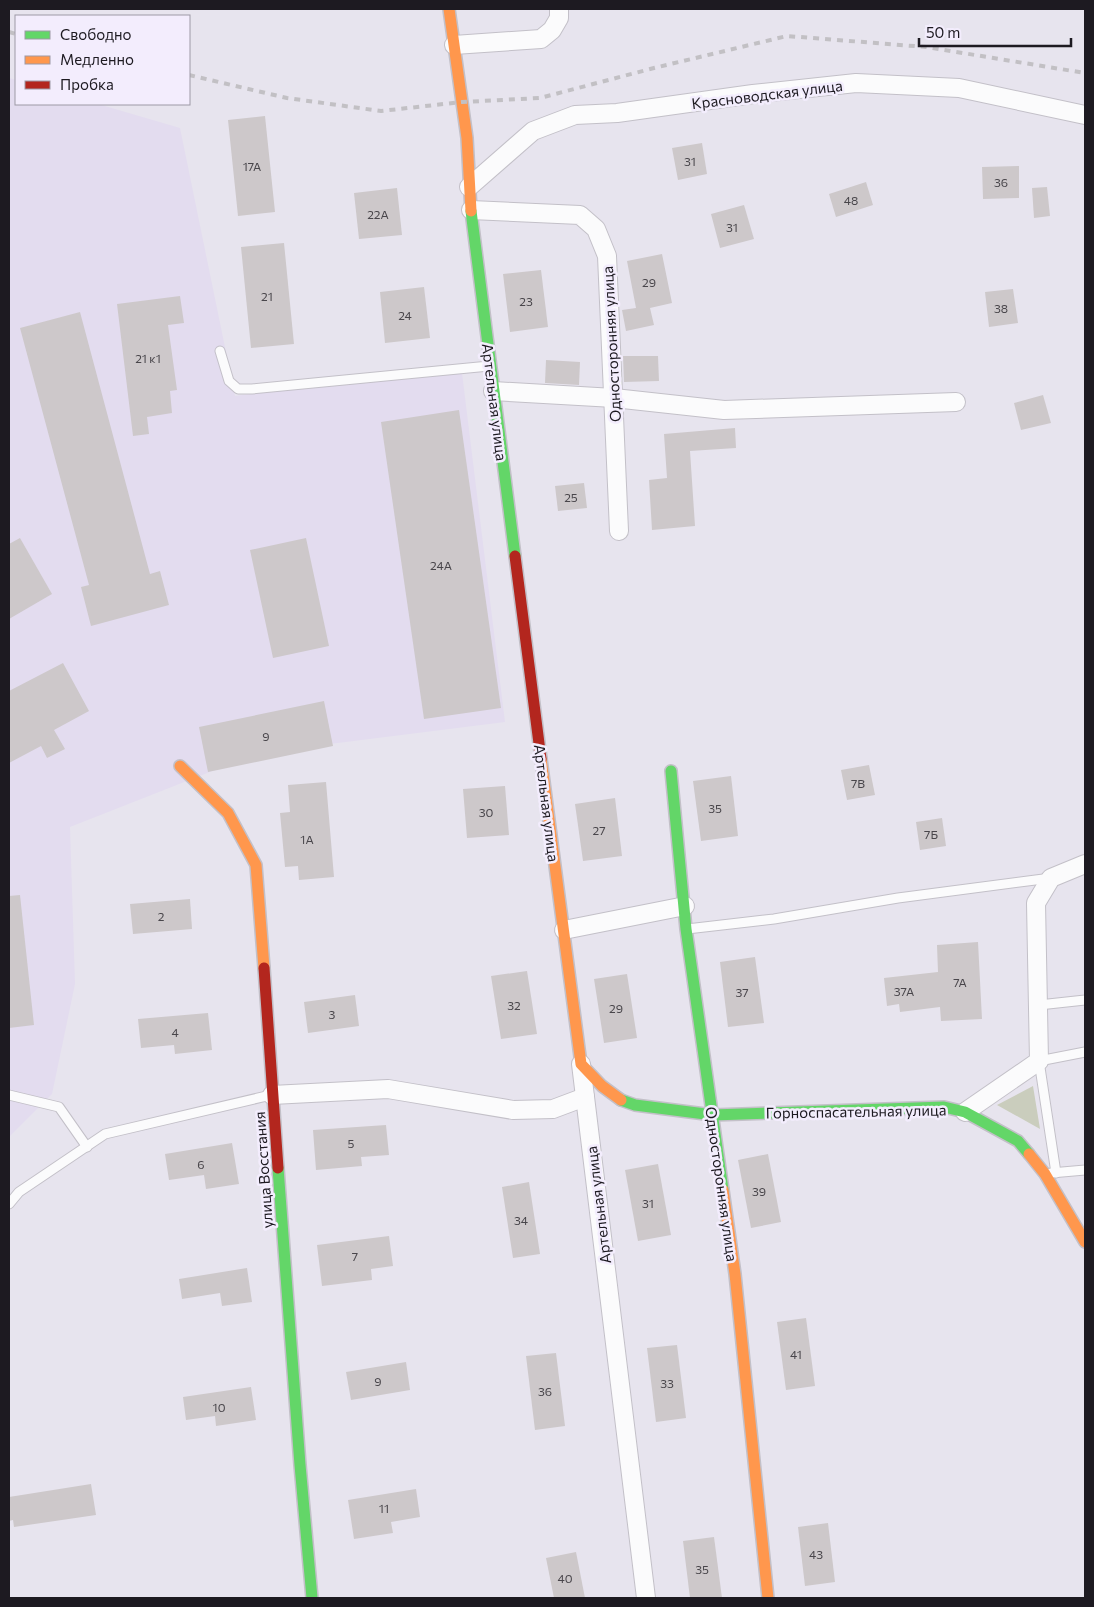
<svg xmlns="http://www.w3.org/2000/svg" width="1094" height="1607" viewBox="0 0 1094 1607" font-family="Commissioner,sans-serif">
<style>
.built{fill:#e3dcef}
.green{fill:#cacdbd}
.building{fill:#cdc8ca}
.lines{fill:none;stroke-linecap:round;stroke-linejoin:round}
.lane-casing{stroke:#c3c0c8;stroke-width:11}
.street-casing{stroke:#c3c0c8;stroke-width:20}
.fast-casing{stroke:#c3c0c8;stroke-width:14}
.slow-casing{stroke:#c3c0c8;stroke-width:14}
.jam-casing{stroke:#c3c0c8;stroke-width:14}
.lane{stroke:#fbfbfc;stroke-width:9}
.street{stroke:#fbfbfc;stroke-width:18}
.fast{stroke:#63d668;stroke-width:11}
.slow{stroke:#ff974d;stroke-width:11}
.jam{stroke:#b3261e;stroke-width:11}
.rail{stroke:#c2c0c4;stroke-width:4;stroke-dasharray:6 6;stroke-linecap:butt}
.labels{text-anchor:middle;dominant-baseline:central;stroke-width:5;stroke-linejoin:round;paint-order:stroke}
.number-label{font-size:12px;fill:#49464b}
.street-label{font-size:15px;fill:#1d1a21;stroke:#f3edfd}
</style>
<rect width="100%" height="100%" fill="#e7e4ee"/>
<polygon class="built" points="9,78 16,80 16,104 98,104 180,128 235,396 345,381 462,373 505,722 258,753 70,827 75,984 52,1094 9,1137"/>
<polygon class="green" points="1033,1086 1040,1129 997,1105"/>
<g class="building">
<polygon points="265,116 275,212 238,216 228,120"/>
<polygon points="702,143 707,174 678,180 672,148"/>
<polygon points="1019,166 1019,198 983,199 982,167"/>
<polygon points="866,182 873,205 836,217 829,194"/>
<polygon points="1047,187 1050,216 1034,218 1032,188"/>
<polygon points="397,188 402,235 359,239 354,193"/>
<polygon points="744,205 754,239 720,248 711,214"/>
<polygon points="284,243 294,344 251,348 241,247"/>
<polygon points="662,254 672,303 650,308 654,325 626,331 622,310 636,308 627,261"/>
<polygon points="541,270 548,327 510,332 503,274"/>
<polygon points="424,287 430,338 385,343 380,292"/>
<polygon points="1013,289 1018,323 989,327 985,292"/>
<polygon points="180,296 184,323 168,325 177,390 170,391 172,413 147,417 149,434 133,436 117,304"/>
<polygon points="80,312 150,574 160,571 169,605 91,626 81,587 89,585 20,328"/>
<polygon points="623,356 658,356 659,381 624,382"/>
<polygon points="546,360 580,362 579,385 545,383"/>
<polygon points="1043,395 1051,423 1021,430 1014,403"/>
<polygon points="459,410 501,708 424,719 381,422"/>
<polygon points="735,428 736,448 690,451 695,526 652,530 649,480 667,478 664,434"/>
<polygon points="584,483 587,508 558,511 555,486"/>
<polygon points="20,538 52,594 9,619 9,544"/>
<polygon points="306,538 329,646 273,658 250,550"/>
<polygon points="63,663 89,711 54,730 65,749 47,758 41,746 9,763 9,691"/>
<polygon points="324,701 333,746 208,772 199,727"/>
<polygon points="869,765 875,795 847,800 841,770"/>
<polygon points="731,776 738,836 701,841 693,781"/>
<polygon points="326,782 334,877 299,880 298,866 285,867 280,813 290,812 288,785"/>
<polygon points="505,786 509,835 467,838 463,789"/>
<polygon points="615,798 622,856 583,861 575,804"/>
<polygon points="942,818 946,846 920,850 916,822"/>
<polygon points="20,895 34,1025 9,1028 9,896"/>
<polygon points="190,899 192,929 133,934 130,904"/>
<polygon points="978,942 982,1019 941,1021 940,1007 900,1012 899,1004 887,1006 884,978 938,972 937,945"/>
<polygon points="755,957 764,1023 728,1027 720,962"/>
<polygon points="527,971 537,1034 501,1039 491,976"/>
<polygon points="627,974 637,1038 604,1043 594,979"/>
<polygon points="355,995 359,1026 308,1033 304,1002"/>
<polygon points="208,1013 212,1050 175,1054 174,1045 141,1048 138,1019"/>
<polygon points="386,1125 389,1155 361,1157 362,1166 316,1170 313,1130"/>
<polygon points="232,1143 239,1184 206,1189 204,1175 169,1180 165,1154"/>
<polygon points="768,1154 781,1222 751,1228 738,1160"/>
<polygon points="658,1164 671,1235 638,1241 625,1170"/>
<polygon points="529,1182 540,1254 513,1258 502,1187"/>
<polygon points="389,1236 393,1266 371,1269 372,1280 322,1286 317,1245"/>
<polygon points="247,1268 252,1302 222,1306 220,1293 182,1299 179,1279"/>
<polygon points="806,1318 815,1386 786,1390 777,1322"/>
<polygon points="677,1345 686,1418 656,1422 647,1348"/>
<polygon points="556,1353 565,1426 535,1430 526,1356"/>
<polygon points="406,1362 410,1390 351,1400 346,1372"/>
<polygon points="251,1387 256,1420 216,1426 215,1416 186,1420 183,1397"/>
<polygon points="91,1484 96,1515 14,1527 13,1520 9,1521 9,1497"/>
<polygon points="416,1489 420,1517 391,1522 393,1533 354,1539 348,1500"/>
<polygon points="828,1523 835,1582 805,1586 798,1527"/>
<polygon points="714,1537 722,1598 690,1598 683,1541"/>
<polygon points="576,1552 585,1598 554,1598 546,1558"/>
</g>
<g class="lines">
<defs>
<g id="lane">
<polyline points="220,351 229,381 238,389 252,389 489,366"/>
<polyline points="687,929 774,919 898,898 1051,878"/>
<polyline points="1039,1005 1085,1000"/>
<polyline points="9,1095 59,1107 87,1147"/>
<polyline points="1051,1173 1085,1170"/>
<polyline points="1056,1173 1039,1061 1085,1052"/>
<polyline points="9,1204 19,1192 105,1134 271,1095"/>
</g>
<g id="street">
<polyline points="454,45 541,39 552,30 559,18 559,9"/>
<polyline points="469,187 533,131 575,115 617,113 753,94 856,83 959,88 1085,115"/>
<polyline points="471,210 580,215 596,229 607,256 619,531"/>
<polyline points="493,391 614,398 724,410 956,402"/>
<polyline points="564,930 685,906"/>
<polyline points="581,1064 646,1598"/>
<polyline points="272,1095 388,1089 513,1110 553,1109 585,1097"/>
<polyline points="965,1112 1039,1061 1036,903 1051,878 1085,864"/>
</g>
<g id="fast">
<polyline points="471,211 515,556"/>
<polyline points="671,771 686,929 723,1190"/>
<polyline points="621,1100 635,1105 713,1115 944,1107 965,1112 1018,1141 1029,1154"/>
<polyline points="278,1168 300,1465 312,1598"/>
</g>
<g id="slow">
<polyline points="449,9 467,138 471,211"/>
<polyline points="541,759 581,1064 602,1086 621,1100"/>
<polyline points="180,766 228,813 256,865 264,968"/>
<polyline points="1029,1154 1045,1174 1085,1242"/>
<polyline points="723,1190 735,1274 768,1598"/>
</g>
<g id="jam">
<polyline points="515,556 541,759"/>
<polyline points="264,968 278,1168"/>
</g>
</defs>
<use href="#lane" class="lane-casing"/>
<use href="#street" class="street-casing"/>
<use href="#fast" class="fast-casing"/>
<use href="#slow" class="slow-casing"/>
<use href="#jam" class="jam-casing"/>
<use href="#lane" class="lane"/>
<use href="#street" class="street"/>
<use href="#fast" class="fast"/>
<use href="#slow" class="slow"/>
<use href="#jam" class="jam"/>
<g class="rail">
<polyline points="9,32 16,34"/>
<polyline points="189,75 287,98 381,111 462,102 540,98 654,68 787,36 926,47 1085,73"/>
</g>
</g>
<g class="labels">
<g class="number-label">
<text x="690" y="161">31</text>
<text x="252" y="166">17А</text>
<text x="1001" y="182">36</text>
<text x="851" y="200">48</text>
<text x="378" y="214">22А</text>
<text x="732" y="227">31</text>
<text x="649" y="282">29</text>
<text x="267" y="296">21</text>
<text x="526" y="301">23</text>
<text x="1001" y="308">38</text>
<text x="405" y="315">24</text>
<text x="148" y="358">21 к1</text>
<text x="571" y="497">25</text>
<text x="441" y="565">24А</text>
<text x="266" y="736">9</text>
<text x="858" y="783">7В</text>
<text x="715" y="808">35</text>
<text x="486" y="812">30</text>
<text x="599" y="830">27</text>
<text x="931" y="834">7Б</text>
<text x="307" y="839">1А</text>
<text x="161" y="916">2</text>
<text x="960" y="982">7А</text>
<text x="904" y="991">37А</text>
<text x="742" y="992">37</text>
<text x="514" y="1005">32</text>
<text x="616" y="1008">29</text>
<text x="332" y="1014">3</text>
<text x="175" y="1032">4</text>
<text x="351" y="1143">5</text>
<text x="201" y="1164">6</text>
<text x="759" y="1191">39</text>
<text x="648" y="1203">31</text>
<text x="521" y="1220">34</text>
<text x="355" y="1256">7</text>
<text x="796" y="1354">41</text>
<text x="378" y="1381">9</text>
<text x="667" y="1383">33</text>
<text x="545" y="1391">36</text>
<text x="219" y="1407">10</text>
<text x="384" y="1508">11</text>
<text x="816" y="1554">43</text>
<text x="702" y="1569">35</text>
<text x="565" y="1578">40</text>
</g>
<g class="street-label">
<text transform="translate(767 94) rotate(-7)">Красноводская улица</text>
<text transform="translate(611 344) rotate(-93)">Односторонняя улица</text>
<text transform="translate(495 402) rotate(83)">Артельная улица</text>
<text transform="translate(547 803) rotate(83)">Артельная улица</text>
<text transform="translate(856 1111) rotate(-1)">Горноспасательная улица</text>
<text transform="translate(263 1170) rotate(-94)">улица Восстания</text>
<text transform="translate(722 1184) rotate(82)">Односторонняя улица</text>
<text transform="translate(598 1205) rotate(-97)">Артельная улица</text>
</g>
</g>
<rect width="1094" height="1607" fill="none" stroke="#1d1a21" stroke-width="20"/>
<rect x="15" y="15" width="175" height="90" fill="#f3edfd" stroke="#9d99a5"/>
<rect x="25" y="31" width="25" height="8" fill="#63d668" stroke="#9d99a5"/>
<text x="60" y="40" font-size="15" fill="#1d1a21">Свободно</text>
<rect x="25" y="56" width="25" height="8" fill="#ff974d" stroke="#9d99a5"/>
<text x="60" y="65" font-size="15" fill="#1d1a21">Медленно</text>
<rect x="25" y="81" width="25" height="8" fill="#b3261e" stroke="#9d99a5"/>
<text x="60" y="90" font-size="15" fill="#1d1a21">Пробка</text>
<path d="M919 38v8h152v-8" fill="none" stroke="#1d1a21" stroke-width="2.5"/>
<text x="926" y="38" font-size="15" fill="#1d1a21" stroke="#f3edfd" stroke-width="4" paint-order="stroke">50 m</text>
</svg>
